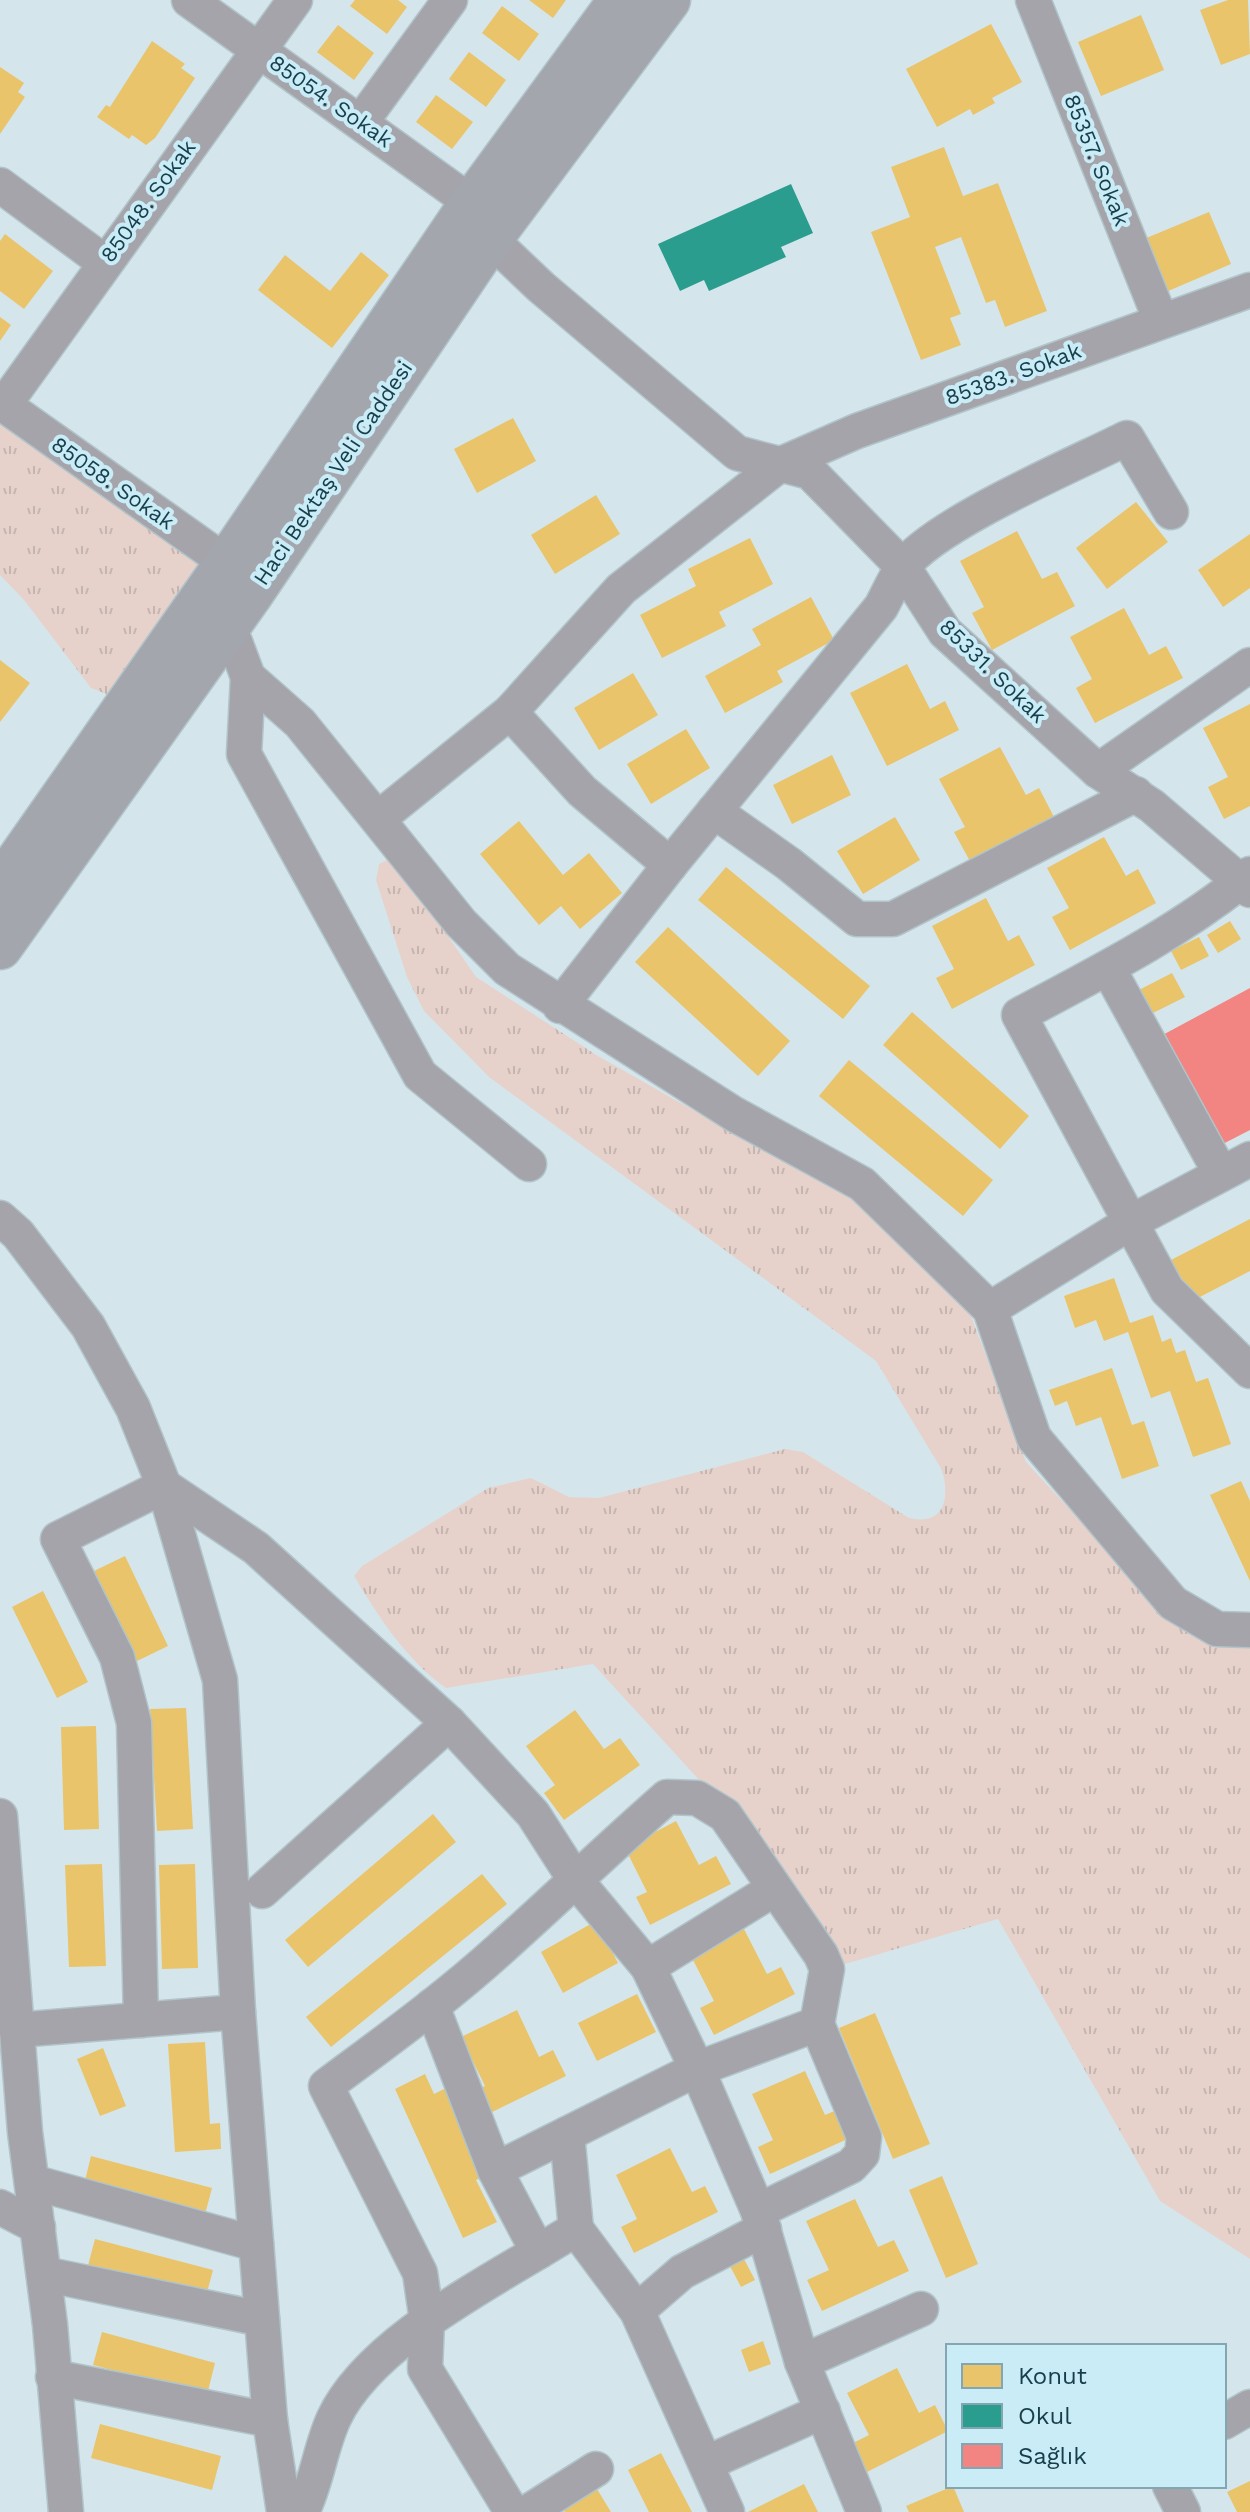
<svg xmlns="http://www.w3.org/2000/svg" width="1250" height="2512" viewBox="0 0 1250 2512" font-family="'Work Sans',sans-serif">
<style>
.grass{fill:url(#grass-tufts)}
.homes{fill:#e9c46a}
.schools{fill:#2a9d8f}
.health{fill:#f28482}
.lines{fill:none;stroke-linecap:round;stroke-linejoin:round}
.minor-casing{stroke:#b0c4ca;stroke-width:37}
.major-casing{stroke:#b0c4ca;stroke-width:47}
.minor{stroke:#a5a4aa;stroke-width:34}
.major{stroke:#a4a6ad;stroke-width:44}
.labels{text-anchor:middle;dominant-baseline:central;stroke-width:8;stroke-linejoin:round;paint-order:stroke}
.street-label{font-size:22px;fill:#173f4b;stroke:#c9ecf7}
</style>
<defs>
<pattern id="grass-tufts" width="24" height="20" patternUnits="userSpaceOnUse" patternTransform="scale(2)"><rect width="24" height="20" fill="#e7d2cb"/><path d="M3 7l-1-3M5 7V3M7 7l1-3M15 17l-1-3M17 17v-4M19 17l1-3" fill="none" stroke="#c5b5b0"/></pattern>
</defs>
<rect width="100%" height="100%" fill="#d4e6ec"/>
<g class="grass">
<polygon points="0,415 202,566 114,697 91,688 24,600 0,575"/>
<path d="M387,860L398,863L476,977L598,1056L769,1153L851,1180L962,1292L1026,1462L1166,1613L1250,1646V2259L1160,2201L998,1919L835,1967L756,1842L593,1664L446,1688C407,1661 378,1616 354,1576L362,1566L488,1488L531,1478L569,1497L599,1498L785,1449L803,1452L909,1518C945,1526 950,1498 942,1470L876,1361L489,1077L424,1011L407,977L376,880L379,864Z"/>
</g>
<g class="homes">
<polygon points="355,0 398,0 407,7 387,34 350,6"/>
<polygon points="529,0 566,0 553,18"/>
<polygon points="1228,0 1248,0 1250,54 1221,65 1200,10"/>
<polygon points="502,6 539,34 519,61 482,33"/>
<polygon points="1141,15 1164,70 1101,96 1078,42"/>
<polygon points="991,24 1022,82 992,98 995,103 973,115 970,109 937,127 906,69"/>
<polygon points="338,25 374,53 354,80 317,52"/>
<polygon points="152,41 185,64 181,68 195,78 155,138 146,145 132,135 129,139 97,117 106,105 110,107"/>
<polygon points="469,52 506,80 486,107 449,79"/>
<polygon points="0,67 24,83 18,92 25,97 0,134"/>
<polygon points="436,95 473,122 452,149 416,122"/>
<polygon points="944,147 963,196 998,183 1047,311 1005,327 995,300 986,303 961,237 935,247 961,314 950,318 961,345 921,360 871,232 910,217 891,167"/>
<polygon points="1209,212 1231,264 1166,292 1144,239"/>
<polygon points="5,234 53,271 24,309 0,291 0,241"/>
<polygon points="361,252 389,275 332,348 258,290 285,255 330,291"/>
<polygon points="0,317 11,325 0,341"/>
<polygon points="513,418 536,461 477,493 454,449"/>
<polygon points="596,495 620,534 555,574 531,535"/>
<polygon points="1136,502 1168,542 1107,589 1076,548"/>
<polygon points="1017,531 1042,579 1057,572 1075,606 992,650 972,613 984,607 960,561"/>
<polygon points="1250,534 1250,588 1223,607 1198,570"/>
<polygon points="750,538 773,584 719,612 726,626 662,658 640,615 696,586 688,569"/>
<polygon points="811,597 834,640 777,671 783,682 725,713 705,676 761,645 752,629"/>
<polygon points="1124,608 1149,655 1166,646 1183,678 1095,723 1076,688 1092,679 1070,637"/>
<polygon points="0,660 30,683 0,722"/>
<polygon points="907,664 930,709 945,701 959,730 887,766 850,693"/>
<polygon points="633,673 658,715 599,750 574,708"/>
<polygon points="1250,704 1250,806 1224,819 1208,787 1228,777 1203,728"/>
<polygon points="686,729 710,768 651,804 627,764"/>
<polygon points="1000,747 1026,795 1039,788 1055,819 971,863 954,832 965,827 939,779"/>
<polygon points="832,755 851,795 792,824 773,785"/>
<polygon points="895,817 920,860 863,894 837,851"/>
<polygon points="519,821 563,875 589,853 622,893 580,929 561,906 539,925 480,854"/>
<polygon points="1104,837 1126,876 1138,869 1156,903 1070,950 1052,917 1069,908 1047,868"/>
<polygon points="726,867 870,986 843,1019 698,900"/>
<polygon points="986,898 1008,941 1019,935 1035,965 952,1009 936,978 954,969 932,926"/>
<polygon points="1230,921 1241,939 1218,953 1207,935"/>
<polygon points="668,927 790,1041 758,1076 635,962"/>
<polygon points="1199,937 1209,956 1181,970 1171,951"/>
<polygon points="1172,973 1185,997 1147,1016 1135,992"/>
<polygon points="912,1012 1029,1116 1000,1149 883,1045"/>
<polygon points="849,1060 993,1180 963,1216 819,1096"/>
<polygon points="1250,1219 1250,1271 1192,1301 1171,1260"/>
<polygon points="1114,1278 1130,1323 1153,1315 1162,1342 1171,1338 1176,1353 1185,1350 1196,1382 1208,1378 1231,1444 1193,1457 1170,1391 1151,1398 1128,1332 1104,1341 1096,1320 1075,1328 1064,1296"/>
<polygon points="1112,1368 1132,1425 1144,1421 1159,1466 1122,1479 1101,1417 1076,1426 1067,1401 1055,1406 1049,1390"/>
<polygon points="1241,1481 1250,1501 1250,1581 1210,1495"/>
<polygon points="125,1556 168,1646 137,1661 94,1571"/>
<polygon points="43,1591 88,1682 57,1698 12,1607"/>
<polygon points="186,1708 193,1829 157,1831 150,1709"/>
<polygon points="575,1710 604,1749 620,1738 640,1765 564,1820 544,1793 555,1785 526,1746"/>
<polygon points="96,1726 99,1829 64,1830 61,1727"/>
<polygon points="433,1814 456,1842 308,1967 285,1940"/>
<polygon points="676,1821 699,1865 716,1856 731,1884 650,1925 636,1897 647,1892 625,1848"/>
<polygon points="102,1864 106,1966 69,1967 65,1865"/>
<polygon points="195,1864 198,1968 162,1969 159,1865"/>
<polygon points="482,1874 507,1904 331,2047 306,2017"/>
<polygon points="596,1921 618,1963 563,1993 541,1952"/>
<polygon points="744,1929 767,1974 781,1967 795,1994 714,2035 700,2008 714,2001 691,1956"/>
<polygon points="637,1994 656,2032 597,2061 578,2023"/>
<polygon points="517,2010 539,2057 553,2050 566,2076 484,2116 473,2092 485,2086 461,2037"/>
<polygon points="875,2013 930,2144 893,2159 839,2028"/>
<polygon points="205,2042 210,2124 220,2123 221,2149 175,2152 168,2044"/>
<polygon points="103,2048 126,2106 100,2116 77,2059"/>
<polygon points="805,2071 825,2115 839,2109 852,2137 770,2174 758,2147 773,2140 752,2094"/>
<polygon points="425,2074 434,2094 446,2088 488,2175 476,2180 497,2222 463,2238 395,2089"/>
<polygon points="670,2148 692,2192 705,2186 718,2212 634,2253 621,2227 637,2219 616,2175"/>
<polygon points="91,2156 212,2188 203,2222 83,2189"/>
<polygon points="942,2176 978,2264 946,2278 909,2190"/>
<polygon points="855,2199 878,2247 894,2240 909,2271 822,2311 807,2280 829,2270 806,2221"/>
<polygon points="95,2239 213,2270 204,2304 86,2273"/>
<polygon points="744,2259 755,2280 741,2287 730,2266"/>
<polygon points="102,2332 215,2363 207,2395 93,2365"/>
<polygon points="763,2341 771,2364 749,2372 741,2350"/>
<polygon points="897,2368 919,2413 935,2405 948,2431 865,2473 851,2444 869,2435 847,2393"/>
<polygon points="100,2424 221,2456 212,2490 91,2458"/>
<polygon points="661,2453 692,2512 649,2512 628,2470"/>
<polygon points="1250,2481 1250,2512 1237,2512 1227,2492"/>
<polygon points="804,2484 818,2512 748,2512"/>
<polygon points="953,2486 964,2512 909,2512 906,2506"/>
<polygon points="597,2489 611,2512 565,2512 563,2509"/>
</g>
<polygon class="schools" points="791,184 813,233 781,247 786,257 709,291 704,280 680,291 658,244"/>
<polygon class="health" points="1250,988 1250,1130 1215,1148 1157,1038"/>
<g class="lines">
<defs>
<g id="minor">
<polyline points="189,0 462,196 502,250 541,287 737,453 810,472 903,567 945,632 1098,771 1152,806 1250,890"/>
<polyline points="1033,0 1161,321"/>
<polyline points="361,122 450,0"/>
<polyline points="0,185 104,262"/>
<polyline points="0,402 227,563"/>
<polyline points="4,405 295,0"/>
<polyline points="225,632 235,642 248,677 300,723 461,923 507,969 734,1114 862,1184 990,1309 1034,1438 1173,1603 1217,1629 1250,1630"/>
<polyline points="248,677 244,754 420,1075 529,1164"/>
<polyline points="510,712 582,791 670,865"/>
<polyline points="1098,771 1250,665"/>
<polyline points="714,811 789,864 857,919 893,919 1136,794"/>
<polyline points="379,818 510,712 621,589 779,465 857,431 1250,290"/>
<path d="M1250,874C1181,931 1098,973 1019,1015L1167,1290L1250,1371"/>
<polyline points="1108,968 1221,1174"/>
<path d="M560,1006L670,865L881,607C888,594 894,580 902,568C934,524 1073,465 1127,438L1171,512"/>
<polyline points="0,1218 18,1234 88,1326 133,1408 164,1486 220,1680 238,2012 270,2420 284,2512"/>
<polyline points="990,1309 1131,1222 1250,1159"/>
<polyline points="0,1816 25,2132 50,2325 66,2512"/>
<polyline points="262,1891 449,1723"/>
<polyline points="648,1967 774,1889"/>
<polyline points="432,2006 495,2170"/>
<polyline points="141,2020 134,1723 117,1657 58,1539 164,1486 256,1548 449,1723 533,1814 574,1878 648,1967 697,2069 758,2211 802,2362 864,2512"/>
<polyline points="17,2030 238,2012"/>
<polyline points="567,2134 576,2229"/>
<polyline points="32,2182 256,2244"/>
<polyline points="0,2207 38,2227"/>
<polyline points="758,2211 851,2166 862,2154 864,2137 817,2024"/>
<polyline points="538,2252 576,2229 637,2311 727,2512"/>
<polyline points="44,2274 262,2319"/>
<polyline points="637,2311 682,2272 764,2229"/>
<polyline points="802,2362 921,2309"/>
<polyline points="53,2377 270,2420"/>
<polyline points="1224,2422 1250,2407"/>
<polyline points="707,2463 823,2411"/>
<polyline points="1170,2486 1183,2512"/>
<path d="M302,2512C317,2482 320,2448 334,2418C367,2348 473,2291 538,2252L495,2170L697,2069L817,2024L827,1969L821,1955L725,1815L697,1798L667,1797C610,1847 556,1899 499,1950C445,1999 385,2042 326,2086L420,2273L427,2321L425,2369L512,2512"/>
<polyline points="528,2512 596,2469"/>
</g>
<g id="major">
<polyline points="0,887 227,563 470,206 621,0"/>
<polyline points="0,947 250,595 492,236 668,0"/>
</g>
</defs>
<use href="#minor" class="minor-casing"/>
<use href="#major" class="major-casing"/>
<use href="#minor" class="minor"/>
<use href="#major" class="major"/>
</g>
<g class="labels">
<g class="street-label">
<text transform="translate(331 101) rotate(35)">85054. Sokak</text>
<text transform="translate(1097 160) rotate(68)">85357. Sokak</text>
<text transform="translate(148 201) rotate(-54)">85048. Sokak</text>
<text transform="translate(1013 374) rotate(-20)">85383. Sokak</text>
<text transform="translate(333 473) rotate(-56)">Haci Bektaş Veli Caddesi</text>
<text transform="translate(113 483) rotate(35)">85058. Sokak</text>
<text transform="translate(993 671) rotate(44)">85331. Sokak</text>
</g>
</g>
<rect x="946" y="2344" width="280" height="144" fill="#c9ecf7" stroke="#82a7b2" stroke-width="2"/>
<rect x="962" y="2364" width="40" height="24" fill="#e9c46a" stroke="#82a7b2" stroke-width="2"/>
<text x="1018" y="2384" font-size="24" fill="#173f4b">Konut</text>
<rect x="962" y="2404" width="40" height="24" fill="#2a9d8f" stroke="#82a7b2" stroke-width="2"/>
<text x="1018" y="2424" font-size="24" fill="#173f4b">Okul</text>
<rect x="962" y="2444" width="40" height="24" fill="#f28482" stroke="#82a7b2" stroke-width="2"/>
<text x="1018" y="2464" font-size="24" fill="#173f4b">Sağlık</text>
</svg>
